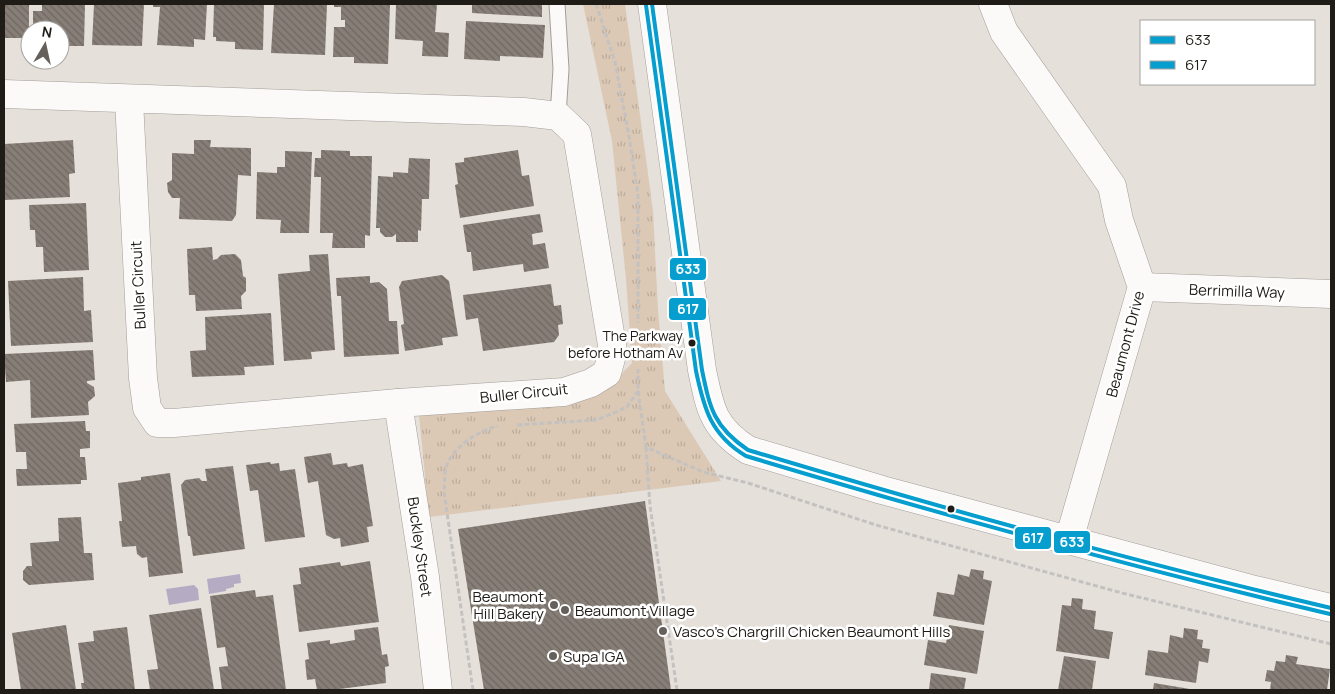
<svg xmlns="http://www.w3.org/2000/svg" width="1335" height="694" viewBox="0 0 1335 694" font-family="Manrope,sans-serif">
<style>
.grass{fill:url(#grass-tufts)}
.water{fill:#b5acc4}
.building{fill:url(#building-back-hatch)}
.lines{fill:none;stroke-linecap:round;stroke-linejoin:round}
.service-casing{stroke:#a29d99;stroke-width:17}
.minor-casing{stroke:#a29d99;stroke-width:29}
.tertiary-casing{stroke:#a29d99;stroke-width:29}
.path{stroke:#c4c2c0;stroke-width:3;stroke-dasharray:5 2.5;stroke-linecap:butt}
.service{stroke:#fbfaf9;stroke-width:15}
.minor{stroke:#fbfaf9;stroke-width:28}
.tertiary{stroke:#fbfaf9;stroke-width:28}
.bus-1-casing{stroke:#fff;stroke-width:8}
.bus-2-casing{stroke:#fff;stroke-width:8}
.bus-1{stroke:#059ece;stroke-width:4}
.bus-2{stroke:#059ece;stroke-width:4}
.bus-dot{fill:#1f1b16;stroke:#fff;stroke-width:2}
.poi-dot{fill:#65605b;stroke:#fff;stroke-width:2}
.labels{text-anchor:middle;dominant-baseline:central;stroke-width:5;stroke-linejoin:round;paint-order:stroke}
.bus-label{font-size:14px;fill:#1f1b16;stroke:#fff;text-anchor:end}
.street-label{font-size:15px;fill:#1f1b16;stroke:#fff}
.poi-label{font-size:15px;fill:#1f1b16;stroke:#fff;text-anchor:start}
.line-badge{stroke:#fff;stroke-width:2}
.badge-label{font-size:14px;text-anchor:middle;font-weight:bold;fill:#fff}
</style>
<defs>
<pattern id="grass-tufts" width="24" height="20" patternUnits="userSpaceOnUse" patternTransform="scale(1.25)"><rect width="24" height="20" fill="#dbc9b6"/><path d="M3 7l-1-3M5 7V3M7 7l1-3M15 17l-1-3M17 17v-4M19 17l1-3" fill="none" stroke="#bcac9c"/></pattern>
<pattern id="building-back-hatch" width="6" height="6" patternUnits="userSpaceOnUse" patternTransform="scale(1.25)"><rect width="6" height="6" fill="#877f77"/><path d="M-1 5l2 2M0 0l6 6M5-1l2 2" fill="none" stroke="#6e6761"/></pattern>
</defs>
<rect width="100%" height="100%" fill="#e6e0da"/>
<polygon class="grass" points="583,4 625,4 653,211 658,310 665,391 721,481 429,517 418,405 612,384 632,363 626,279 612,141"/>
<g class="water">
<polygon points="240,574 241,583 234,584 234,587 226,589 226,591 209,594 207,579"/>
<polygon points="194,585 198,589 199,600 169,605 166,589"/>
</g>
<g class="building">
<rect x="4" y="4" width="25" height="34"/>
<polygon points="42,4 85,4 84,46 60,46 60,30 33,30 33,11 42,11"/>
<polygon points="94,4 144,4 142,46 92,45"/>
<polygon points="153,4 207,4 205,40 194,39 194,47 157,45 160,7 153,7"/>
<polygon points="214,4 264,4 263,50 235,49 235,42 216,41 216,37 213,37"/>
<polygon points="274,4 327,4 325,55 271,53"/>
<polygon points="334,4 390,4 388,64 354,63 354,57 333,57 334,27 345,27 345,20 341,20 341,7 334,7"/>
<polygon points="396,4 437,4 435,32 449,33 448,57 422,56 423,41 395,39"/>
<polygon points="472,4 542,4 542,17 472,13"/>
<polygon points="466,21 545,25 543,58 500,56 500,61 464,59"/>
<polygon points="73,140 75,173 69,174 70,197 4,200 4,144"/>
<polygon points="194,140 211,140 210,147 251,148 251,176 238,175 236,215 232,221 179,219 180,198 172,198 168,192 167,183 172,180 172,153 194,154"/>
<polygon points="321,150 350,151 350,156 372,156 370,236 365,235 365,248 332,248 333,233 320,233 321,177 314,177 315,158 321,158"/>
<polygon points="518,150 522,176 529,175 534,206 460,218 455,185 458,184 455,163 464,162 464,158"/>
<polygon points="285,151 312,152 309,233 280,233 281,220 256,219 257,172 277,173 277,167 285,167"/>
<polygon points="409,158 430,159 429,199 422,199 421,231 418,230 418,242 396,242 396,234 392,237 385,237 380,232 380,228 376,228 378,176 393,177 393,172 408,173"/>
<polygon points="86,203 89,270 44,272 43,247 36,247 35,230 30,230 29,205"/>
<polygon points="540,214 543,232 532,234 533,245 545,243 549,268 524,272 523,264 473,271 471,252 467,252 463,225"/>
<polygon points="212,247 213,260 217,259 221,255 235,254 241,260 243,276 246,278 246,291 241,296 242,309 196,311 195,295 189,295 187,249"/>
<polygon points="328,254 335,350 311,352 312,359 284,361 278,274 310,271 309,255"/>
<polygon points="442,275 449,281 458,336 442,338 443,345 405,351 401,325 404,324 399,287 402,281"/>
<polygon points="370,276 370,283 379,282 387,289 389,321 397,321 399,354 344,357 341,296 337,296 336,278"/>
<polygon points="83,277 84,311 91,310 93,342 11,346 8,281"/>
<polygon points="551,284 554,306 561,305 563,324 558,325 559,335 554,342 483,351 478,318 466,320 463,295"/>
<polygon points="271,313 274,365 244,367 245,375 192,377 190,351 206,350 205,317"/>
<polygon points="93,350 95,380 87,381 87,383 94,387 95,396 88,402 89,415 31,418 30,380 6,382 4,354"/>
<polygon points="85,421 86,431 90,431 90,448 80,449 80,457 85,457 87,480 81,480 81,484 17,486 16,469 27,469 26,452 16,452 14,424"/>
<polygon points="331,453 333,465 347,463 348,467 363,464 373,526 367,527 369,542 341,547 340,538 334,539 326,535 318,481 308,483 304,457"/>
<polygon points="270,462 271,464 279,463 280,471 295,469 305,537 265,542 258,490 250,491 246,465"/>
<polygon points="233,466 245,549 193,556 190,536 188,536 181,485 185,480 199,478 202,481 207,481 205,469"/>
<polygon points="170,473 183,573 149,577 147,557 142,558 137,554 136,546 122,547 119,521 122,521 118,483 141,480 141,477"/>
<polygon points="645,501 671,690 484,690 458,529"/>
<polygon points="81,517 84,553 92,553 94,580 29,585 23,580 23,571 27,566 32,566 30,543 59,541 58,518"/>
<polygon points="370,561 379,622 299,632 293,585 301,584 299,568 340,562 341,566"/>
<polygon points="971,569 984,571 983,579 992,581 984,625 933,616 937,592 954,595 958,574 969,577"/>
<polygon points="255,590 256,597 273,595 286,690 222,690 219,667 228,666 225,647 217,648 210,596"/>
<polygon points="1072,598 1083,599 1082,609 1096,611 1094,629 1113,632 1109,659 1056,651 1062,605 1071,606"/>
<polygon points="201,608 214,690 150,690 147,670 158,669 149,615"/>
<polygon points="66,625 76,690 21,690 12,633"/>
<polygon points="949,625 984,631 977,674 924,665 928,640 946,643"/>
<polygon points="127,627 135,690 82,690 81,683 84,683 78,643 94,641 93,631"/>
<polygon points="378,627 382,655 387,654 389,666 385,667 386,683 332,690 317,690 315,679 307,680 305,660 309,659 307,643 330,640 330,644 355,640 354,630"/>
<polygon points="1184,628 1198,630 1197,639 1203,640 1202,648 1210,649 1208,663 1199,661 1196,683 1145,675 1148,650 1168,653 1170,635 1183,638"/>
<polygon points="1286,655 1298,657 1296,664 1330,669 1327,690 1270,690 1271,682 1265,681 1267,670 1274,671 1276,661 1285,662"/>
<polygon points="1064,656 1096,661 1092,690 1058,690"/>
<polygon points="931,673 966,678 964,690 929,690"/>
<polygon points="1154,683 1190,689 1189,690 1153,690"/>
</g>
<g class="lines">
<defs>
<polyline id="service" points="557,4 561,69 558,116"/>
<g id="minor">
<polyline points="993,4 1004,32 1112,186 1119,220 1142,287 1069,540"/>
<polyline points="4,94 524,112 558,116 577,134 613,351 607,373 591,383 564,392 398,403 174,423 157,423 147,408 143,378 129,100"/>
<polyline points="1142,287 1331,294"/>
<polyline points="398,403 425,577 438,690"/>
</g>
<path id="tertiary" d="M652,4L702,370C710,409 713,428 748,450L882,490L1251,589L1331,608"/>
</defs>
<use href="#service" class="service-casing"/>
<use href="#minor" class="minor-casing"/>
<use href="#tertiary" class="tertiary-casing"/>
<g class="path">
<polyline points="596,4 615,62 629,136 638,195 638,323"/>
<polyline points="638,391 646,447 703,472 748,483 876,525 1122,593 1331,644"/>
<polyline points="517,425 597,420 627,407 638,391 638,369"/>
<polyline points="646,447 650,506 677,690"/>
<path d="M473,690L444,492C445,484 444,476 446,468C451,448 479,430 498,426"/>
</g>
<use href="#service" class="service"/>
<use href="#minor" class="minor"/>
<use href="#tertiary" class="tertiary"/>
<defs>
<path id="bus-1" d="M652,4L702,370C710,409 714,427 748,450C941,508 1135,562 1331,608"/>
<path id="bus-2" d="M646,5L696,371C704,409 711,435 746,456C939,514 1134,568 1330,614"/>
</defs>
<use href="#bus-1" class="bus-1-casing"/>
<use href="#bus-2" class="bus-2-casing"/>
<use href="#bus-1" class="bus-1"/>
<use href="#bus-2" class="bus-2"/>
</g>
<g class="bus-dot">
<circle cx="692" cy="343" r="4.5"/>
<circle cx="951" cy="509" r="4.5"/>
</g>
<g class="poi-dot">
<circle cx="554" cy="605" r="5"/>
<circle cx="565" cy="610" r="5"/>
<circle cx="663" cy="631" r="5"/>
<circle cx="553" cy="656" r="5"/>
</g>
<g class="labels">
<g class="bus-label">
<text x="683" y="335">The Parkway<tspan x="683" dy="17">before Hotham Av</tspan></text>
</g>
<g class="street-label">
<text transform="translate(138 285) rotate(-93)">Buller Circuit</text>
<text transform="translate(1237 291) rotate(2)">Berrimilla Way</text>
<text transform="translate(1125 344) rotate(-75)">Beaumont Drive</text>
<text transform="translate(524 393) rotate(-6)">Buller Circuit</text>
<text transform="translate(420 547) rotate(82)">Buckley Street</text>
</g>
<g class="poi-label">
<text x="544" y="596" text-anchor="end">Beaumont<tspan x="544" dy="17">Hill Bakery</tspan></text>
<text x="575" y="610">Beaumont Village</text>
<text x="673" y="631">Vasco's Chargrill Chicken Beaumont Hills</text>
<text x="563" y="656">Supa IGA</text>
</g>
</g>
<g class="line-badge">
<rect x="669" y="257" width="38" height="24" rx="5" fill="#059ece"/>
<rect x="668" y="297" width="39" height="24" rx="5" fill="#059ece"/>
<rect x="1014" y="526" width="38" height="24" rx="5" fill="#059ece"/>
<rect x="1053" y="530" width="38" height="24" rx="5" fill="#059ece"/>
</g>
<g class="badge-label">
<text x="688" y="274">633</text>
<text x="688" y="314">617</text>
<text x="1033" y="543">617</text>
<text x="1072" y="547">633</text>
</g>
<rect width="1335" height="694" fill="none" stroke="#1f1b16" stroke-width="10"/>
<rect x="1140" y="20" width="175" height="65" fill="#ffffff" stroke="#a5a4a2"/>
<rect x="1150" y="36" width="25" height="8" fill="#059ece" stroke="#a5a4a2"/>
<text x="1185" y="45" font-size="15" fill="#1f1b16">633</text>
<rect x="1150" y="61" width="25" height="8" fill="#059ece" stroke="#a5a4a2"/>
<text x="1185" y="70" font-size="15" fill="#1f1b16">617</text>
<g transform="translate(45 45) rotate(9)"><circle r="24" fill="#ffffff" stroke="#a5a4a2"/>
<path d="M0-4L9 19L0 12L-9 19Z" fill="#65605b"/>
<text y="-8" font-size="14" font-weight="bold" text-anchor="middle" fill="#1f1b16">N</text>
</g>
</svg>
